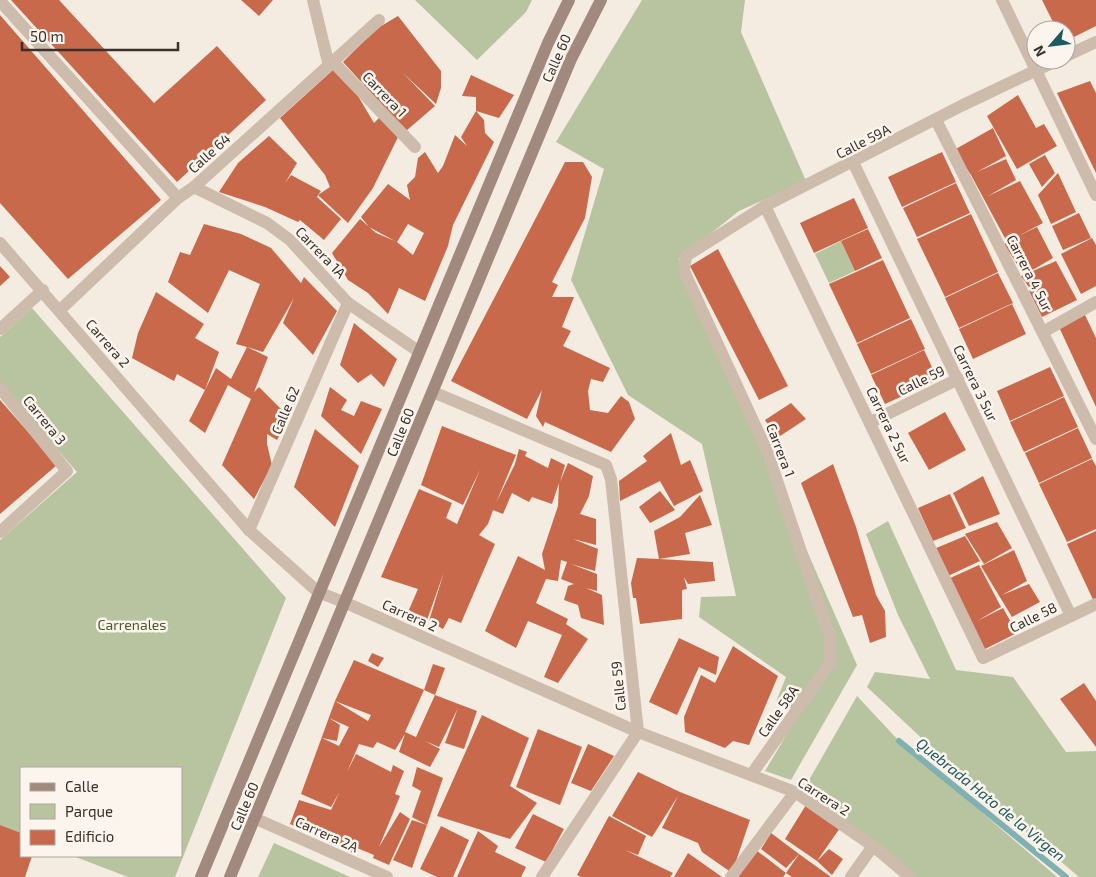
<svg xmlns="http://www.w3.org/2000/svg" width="1096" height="877" viewBox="0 0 1096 877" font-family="'Exo 2',sans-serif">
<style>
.green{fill:#b8c4a0}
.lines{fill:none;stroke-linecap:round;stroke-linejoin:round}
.stream{stroke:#7fb0b2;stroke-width:6}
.building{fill:#c8694b;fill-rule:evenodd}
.minor{stroke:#cdbbac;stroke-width:12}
.tertiary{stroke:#cdbbac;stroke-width:12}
.secondary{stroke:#a18a7d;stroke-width:12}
.labels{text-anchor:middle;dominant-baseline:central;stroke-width:5;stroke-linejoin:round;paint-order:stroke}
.street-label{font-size:14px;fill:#3b302b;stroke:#fbf5ee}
.park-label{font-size:14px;fill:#4a5a2e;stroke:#fbf5ee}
.water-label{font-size:15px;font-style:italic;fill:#1f5a5e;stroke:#fbf5ee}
</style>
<rect width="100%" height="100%" fill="#f4ebe1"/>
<g class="green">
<polygon points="415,0 532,0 526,12 477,60"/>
<polygon points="642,0 745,0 741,32 806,181 739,211 679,259 857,665 791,780 765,771 800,712 776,702 786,677 699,617 701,597 736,596 702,444 628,395 571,280 604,169 556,142"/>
<polygon points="841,241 855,271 829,283 815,254"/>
<polygon points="32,308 286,598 175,877 128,877 73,856 181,856 181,768 21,768 21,834 0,825 0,540 77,472 0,384 0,337"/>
<polygon points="888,521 956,670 1013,677 1066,752 1096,751 1096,877 1079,877 977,790 867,687 875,672 930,679 898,615 866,534"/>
<polygon points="857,696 899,741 1057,877 915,877 804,789"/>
<polygon points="274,843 350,877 258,877"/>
</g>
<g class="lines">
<polyline class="stream" points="899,741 1066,877"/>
</g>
<g class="building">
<polygon points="11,0 59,0 154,103 217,46 266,100 177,182"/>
<polygon points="241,0 273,0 259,16"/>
<polygon points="1042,0 1096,0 1096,26 1066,41 1066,30 1057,30"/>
<polygon points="0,15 161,200 68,279 0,203"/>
<polygon points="398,16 441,71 441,88 436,104 403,73 435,106 406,131 343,62 376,29"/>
<polygon points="334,69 358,96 374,123 383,114 399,135 373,188 348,223 318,195 317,197 341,219 324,240 300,220 298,222 265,207 219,192 238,163 269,136 297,163 285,183 291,175 321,191 318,195 330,187 325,175 280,118"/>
<path d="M471,75L514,95L499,118L476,111L484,120L485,133L494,142L453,225L448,246L425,301L399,288L388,314L368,293L348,280L332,253L360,219L376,233L395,241L369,227L361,217L388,184L410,200L407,185L415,177L418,158L425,152L438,173L443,166L455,135L467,146L461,137L476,111V97L462,96ZM408,224L424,233L413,255L397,242Z"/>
<polygon points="1090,81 1096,93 1096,173 1057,93"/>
<polygon points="1018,95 1036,128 1044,124 1057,146 1017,169 987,116"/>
<polygon points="993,128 1006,156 977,172 1006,159 1016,180 988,196 1020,181 1043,223 1018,236 1037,227 1053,258 1024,275 1004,244 1007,242 971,175 954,150"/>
<polygon points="942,152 956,182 902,207 888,177"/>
<polygon points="1045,155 1055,173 1042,187 1029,164"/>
<polygon points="565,162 583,162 592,177 585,218 552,282 558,285 552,297 574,297 562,327 571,331 563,346 610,368 603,382 591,379 588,391 590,410 608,413 621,396 629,402 635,419 611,452 545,422 543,427 536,416 542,390 527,419 451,381"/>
<polygon points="1058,173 1076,212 1051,224 1038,195"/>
<polygon points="956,183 970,213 917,237 903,208"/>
<polygon points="854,198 868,228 814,253 800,223"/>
<polygon points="1079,213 1091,238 1063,250 1052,226"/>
<polygon points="971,214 998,272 945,297 917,239"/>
<polygon points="204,224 241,234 271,248 301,283 304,277 337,311 313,355 283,323 294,298 263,352 247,347 268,357 254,392 259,387 290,418 277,440 267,434 267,444 272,465 254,499 222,465 251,399 228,385 205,433 189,421 205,390 177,374 174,381 132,358 138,333 156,292 204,324 195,338 219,352 205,390 216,368 231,379 247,347 236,344 260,284 229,270 208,313 168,282 180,252 190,255"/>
<polygon points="868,229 882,258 855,271 841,241"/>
<polygon points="1092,238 1096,245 1096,286 1081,294 1061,254"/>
<polygon points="718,249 788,386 759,400 690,266"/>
<polygon points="883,260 910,318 857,343 829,284"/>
<polygon points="1056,261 1077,300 1042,317 1029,291 1031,290 1021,276"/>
<polygon points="0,266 10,277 0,286"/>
<polygon points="998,273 1013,303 959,328 945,298"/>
<polygon points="1012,304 1026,334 973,359 959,329"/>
<polygon points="1085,315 1096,338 1096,407 1059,327"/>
<polygon points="911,319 925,349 871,374 857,344"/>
<polygon points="354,323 397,359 384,387 371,374 358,383 340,365"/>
<polygon points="924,350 938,380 885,404 871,375"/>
<polygon points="1050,367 1064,396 1010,421 997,391"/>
<polygon points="330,387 347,400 341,410 354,416 361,401 382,409 361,454 321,416"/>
<polygon points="1064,397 1078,427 1024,452 1010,422"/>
<polygon points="0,400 57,465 0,514"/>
<polygon points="791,403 806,419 777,438 765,420"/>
<polygon points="945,412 966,450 929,470 908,433"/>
<polygon points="442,426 516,455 496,503 515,464 519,449 527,452 525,456 548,468 551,458 565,465 560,482 568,463 593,476 589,496 580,514 596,519 596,545 573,539 598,549 595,571 571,564 597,574 597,591 586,588 602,595 604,625 581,618 578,605 564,600 568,586 574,584 561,579 567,562 561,560 558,581 546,579 536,603 568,619 566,624 588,639 558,683 544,677 562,635 528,621 516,648 485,631 518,556 545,570 542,554 558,506 559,483 552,504 532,497 529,502 512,493 503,514 493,510 488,524 479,535 495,544 461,623 449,618 443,629 429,621 444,572 426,623 405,619 418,589 381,577 419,489 452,503 446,518 457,524 480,470 463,505 421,485"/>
<polygon points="1078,428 1092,458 1039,483 1025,453"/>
<polygon points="315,429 359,466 335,527 294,487"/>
<polygon points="671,433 681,465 690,460 703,491 674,506 660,481 620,501 619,481 647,461 643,456"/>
<polygon points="1092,459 1096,466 1096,529 1067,542 1039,484"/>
<polygon points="833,464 856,527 876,595 885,611 886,637 870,643 862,615 853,617 801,483"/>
<polygon points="983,476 1000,514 969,526 953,493"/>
<polygon points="660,491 675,510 650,523 639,507"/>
<polygon points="950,494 966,528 933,541 918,508"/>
<polygon points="700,495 712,525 685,533 690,554 659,559 713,562 715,581 688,584 684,577 687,589 682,590 682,619 640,624 636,598 633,598 631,583 637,558 659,559 654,531 680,517"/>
<polygon points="997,522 1012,548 984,564 965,534"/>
<polygon points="1096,531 1096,606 1067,544"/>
<polygon points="965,536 980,561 948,576 934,549"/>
<polygon points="1014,550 1027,581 1002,595 1029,584 1040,602 1012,617 981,566"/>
<polygon points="979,565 1001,607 977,621 1003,608 1017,633 983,650 948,579"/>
<polygon points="679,638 719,657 716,675 699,667 677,715 649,702"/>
<polygon points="733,646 778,676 749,745 733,741 725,748 685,732 684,717 701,675 715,683"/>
<polygon points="372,653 384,658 378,667 368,661"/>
<path d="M354,660L424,690L433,664L445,668L435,695L477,711L464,749L445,743L458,708L439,747L425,741L440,749L430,767L399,752L405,734L395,750L377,742L373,748L359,744L347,772L356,754L391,772L393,765L404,771L395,794L400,796L379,847L400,812L410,819L389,865L373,858L374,855L357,848L355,854L290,824L299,800L331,810L339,793L331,807L301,794L335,701L368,721L371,715L335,701ZM424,690L435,695L416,737L405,732ZM329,718L349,727L339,746L322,738L337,741L340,725Z"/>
<polygon points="1084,683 1096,701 1096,747 1060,699"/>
<polygon points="482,715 529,738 510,786 537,803 510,839 437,816"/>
<polygon points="538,729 582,747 560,805 516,787"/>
<polygon points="588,744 614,756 591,791 571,783"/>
<polygon points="417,767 443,778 427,825 412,817 421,791 412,786"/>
<polygon points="638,772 680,792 750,820 732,873 702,852 698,843 662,828 678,796 652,837 612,816"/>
<polygon points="806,805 840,828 817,861 829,849 843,859 832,875 817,861 785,839"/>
<polygon points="533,814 564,829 546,862 515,848"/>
<polygon points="609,816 646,836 638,855 625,850 673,873 670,877 581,877 577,875"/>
<polygon points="412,820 427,825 412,868 393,860"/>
<polygon points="0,825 21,833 21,856 32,856 25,877 0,877"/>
<polygon points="441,826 469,840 453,877 437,877 420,869"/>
<polygon points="478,831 498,846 495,852 526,867 521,877 457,877"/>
<polygon points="771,833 799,854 786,868 761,849"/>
<polygon points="756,850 786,873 799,854 831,877 792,877 786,873 783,877 738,877"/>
<polygon points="688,853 722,877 674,877"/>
</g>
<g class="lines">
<g class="minor">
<polyline points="313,0 329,66"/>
<polyline points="1002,0 1096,195"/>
<polyline points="0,1 178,198"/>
<polyline points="1066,56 1096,42"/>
<polyline points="333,62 415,147"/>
<polyline points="936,120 1096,439"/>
<polyline points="853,162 1071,616"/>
<polyline points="194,187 267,223 290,240 348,303 418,351"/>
<polyline points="765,206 983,658 1096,604"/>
<polyline points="60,310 178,198 194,187 379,20"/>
<polyline points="0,329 43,290"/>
<polyline points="1043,332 1096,302"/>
<polyline points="0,388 67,471 0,532"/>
<polyline points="433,392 606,465 611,479 638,732 542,877"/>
<polyline points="871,422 958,379"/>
<polyline points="249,530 348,303"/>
<polyline points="346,603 638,732 795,792 873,846 910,877"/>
<polyline points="751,775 830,663 830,637 767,451 684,271 686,256 765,206 963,105 1058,60"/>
<polyline points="254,818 387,877"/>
<polyline points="731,877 795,792"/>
<polyline points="851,877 873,846"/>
</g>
<polyline class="tertiary" points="0,243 249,530 318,592 346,603"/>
<g class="secondary">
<polyline points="201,877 548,43 569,0"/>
<polyline points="230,877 571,59 601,0"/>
</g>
</g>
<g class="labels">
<g class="street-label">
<text transform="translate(556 58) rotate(-66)">Calle 60</text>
<text transform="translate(385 94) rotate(46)">Carrera 1</text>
<text transform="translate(863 141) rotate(-27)">Calle 59A</text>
<text transform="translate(209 153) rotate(-42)">Calle 64</text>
<text transform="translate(321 252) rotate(46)">Carrera 1A</text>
<text transform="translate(1030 273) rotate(63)">Carrera 4 Sur</text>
<text transform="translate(108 343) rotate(49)">Carrera 2</text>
<text transform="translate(921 380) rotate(-26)">Calle 59</text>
<text transform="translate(976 383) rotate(64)">Carrera 3 Sur</text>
<text transform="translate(285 410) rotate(-67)">Calle 62</text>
<text transform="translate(45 420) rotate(51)">Carrera 3</text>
<text transform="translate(889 425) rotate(64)">Carrera 2 Sur</text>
<text transform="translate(400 432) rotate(-68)">Calle 60</text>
<text transform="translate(781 450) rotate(69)">Carrera 1</text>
<text transform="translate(410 615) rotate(24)">Carrera 2</text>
<text transform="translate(1033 617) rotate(-26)">Calle 58</text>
<text transform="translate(618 686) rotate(-96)">Calle 59</text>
<text transform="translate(778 711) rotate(-55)">Calle 58A</text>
<text transform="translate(824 796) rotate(33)">Carrera 2</text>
<text transform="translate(244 806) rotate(-67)">Calle 60</text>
<text transform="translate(327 834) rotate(24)">Carrera 2A</text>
</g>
<g class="park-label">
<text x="132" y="624">Carrenales</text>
</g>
<g class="water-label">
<text transform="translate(991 799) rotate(39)">Quebrada Hato de la Virgen</text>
</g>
</g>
<rect x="20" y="767" width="162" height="90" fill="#fbf5ee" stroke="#aea6a0"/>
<rect x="30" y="783" width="25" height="8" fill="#a18a7d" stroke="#aea6a0"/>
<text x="65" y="792" font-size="15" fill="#3b302b">Calle</text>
<rect x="30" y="804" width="25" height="15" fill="#b8c4a0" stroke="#aea6a0"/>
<text x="65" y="817" font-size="15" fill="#3b302b">Parque</text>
<rect x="30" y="830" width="25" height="15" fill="#c8694b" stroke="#aea6a0"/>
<text x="65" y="842" font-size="15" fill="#3b302b">Edificio</text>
<g transform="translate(1051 45) rotate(242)"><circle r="24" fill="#fbf5ee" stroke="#aea6a0"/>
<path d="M0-4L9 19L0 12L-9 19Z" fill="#1f5a5e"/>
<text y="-8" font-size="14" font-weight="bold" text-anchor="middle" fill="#3b302b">N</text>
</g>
<path d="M22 42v8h156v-8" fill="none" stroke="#3b302b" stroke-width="2.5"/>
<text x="30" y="42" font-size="15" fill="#3b302b" stroke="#fbf5ee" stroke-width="4" paint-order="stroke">50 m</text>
</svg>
